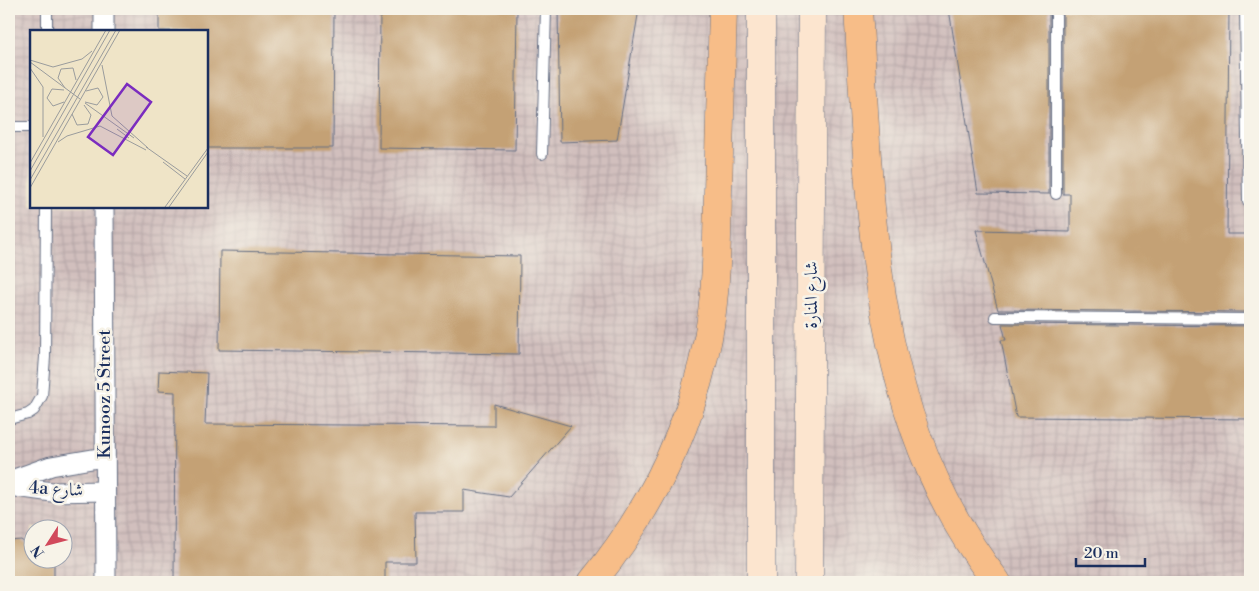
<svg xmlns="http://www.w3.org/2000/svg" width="1259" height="591" viewBox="0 0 1259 591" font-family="'Libre Bodoni',Amiri,serif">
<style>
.industrial{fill:url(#industrial-grid);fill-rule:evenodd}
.building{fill:#c4a175}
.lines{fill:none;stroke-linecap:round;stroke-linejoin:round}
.lane-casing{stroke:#656e83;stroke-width:12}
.street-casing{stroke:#656e83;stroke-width:21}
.secondary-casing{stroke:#656e83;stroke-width:29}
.highway-casing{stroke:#656e83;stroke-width:29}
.lane{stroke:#fff;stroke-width:10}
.street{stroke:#fff;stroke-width:19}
.secondary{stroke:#fce5cf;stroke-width:28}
.highway{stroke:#f7bd88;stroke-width:28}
.labels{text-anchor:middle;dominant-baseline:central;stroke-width:5;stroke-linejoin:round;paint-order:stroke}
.street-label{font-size:18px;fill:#1b2f5e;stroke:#f7f3e8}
.inset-road{fill:none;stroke:#9a9c9d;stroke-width:1}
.view{fill:#7b2cbf;fill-opacity:0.15;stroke:#7b2cbf;stroke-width:2.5}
.inset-edge{fill:none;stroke:#1b2f5e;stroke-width:2.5}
</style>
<defs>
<pattern id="industrial-grid" width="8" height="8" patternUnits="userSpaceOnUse" patternTransform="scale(1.25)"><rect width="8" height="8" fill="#d1bfbd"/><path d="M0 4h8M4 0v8" fill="none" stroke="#b3a4a5"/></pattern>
</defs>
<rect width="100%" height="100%" fill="#f7f3e8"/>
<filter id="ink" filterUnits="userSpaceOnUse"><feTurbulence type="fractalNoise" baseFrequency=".02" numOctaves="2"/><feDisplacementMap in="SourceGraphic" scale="10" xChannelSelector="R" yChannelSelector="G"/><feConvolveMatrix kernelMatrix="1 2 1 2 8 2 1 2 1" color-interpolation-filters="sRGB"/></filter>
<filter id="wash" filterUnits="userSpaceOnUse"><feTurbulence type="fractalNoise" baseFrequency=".0096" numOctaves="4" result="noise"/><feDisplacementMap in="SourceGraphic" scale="20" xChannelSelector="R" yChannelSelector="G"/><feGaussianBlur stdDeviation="1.12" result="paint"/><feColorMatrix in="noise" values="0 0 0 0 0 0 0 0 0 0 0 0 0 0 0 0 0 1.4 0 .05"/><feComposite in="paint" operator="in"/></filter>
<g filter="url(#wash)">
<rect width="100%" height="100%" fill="#efe4c7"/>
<path class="industrial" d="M9,9H1250V582H9ZM31,31H206V206H31ZM32,528H62V558H32Z"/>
<g id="blocks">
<g class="building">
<polygon points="159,9 334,9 333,148 206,148 206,31 159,31"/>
<polygon points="380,9 517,9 515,150 379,148"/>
<polygon points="558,9 639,9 617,140 560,142"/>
<polygon points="949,9 1049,9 1049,194 978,193"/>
<polygon points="1063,9 1229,9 1227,234 1250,234 1250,312 998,310 976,230 1070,232 1070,194 1063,194"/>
<polygon points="220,251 520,256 519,354 219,350"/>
<polygon points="1002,324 1250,326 1250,419 1016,417 1001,340 1006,340"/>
<polygon points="159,371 207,373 205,424 494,426 494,404 571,426 509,497 464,490 464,512 415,512 416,562 385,562 385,582 174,582 175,392 158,391"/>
<polygon points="21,540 32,548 32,558 46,558 54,565 54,582 9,582 9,541"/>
</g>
</g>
</g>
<g filter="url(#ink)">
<use href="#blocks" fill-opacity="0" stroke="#656e83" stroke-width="1"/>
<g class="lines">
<defs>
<g id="lane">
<polyline points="1056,9 1056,194"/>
<polyline points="1245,9 1248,201"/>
<polyline points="47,31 47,9"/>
<polyline points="9,127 31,127"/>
<polyline points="542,154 546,9"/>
<polyline points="995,317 1250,319"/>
<polyline points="9,419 28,414 34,410 42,396 45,357 46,206"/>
</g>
<g id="street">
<polyline points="104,9 104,31"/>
<polyline points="104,206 106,582"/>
<polyline points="9,481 51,466 104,457"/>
<polyline points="9,486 52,492 104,491"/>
</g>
<g id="secondary">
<polyline points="761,582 761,9"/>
<polyline points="809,582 812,9"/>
</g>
<g id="highway">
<path d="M858,9C871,206 868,419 997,582"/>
<path d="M592,582C650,511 691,428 708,338C717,289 717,240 718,191C720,130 721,69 723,9"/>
</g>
</defs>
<use href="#lane" class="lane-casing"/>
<use href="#street" class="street-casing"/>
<use href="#secondary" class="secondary-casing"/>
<use href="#highway" class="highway-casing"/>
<use href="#lane" class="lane"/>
<use href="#street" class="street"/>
<use href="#secondary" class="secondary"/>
<use href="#highway" class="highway"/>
</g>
</g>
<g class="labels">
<g class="street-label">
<text transform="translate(811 295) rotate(-90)">شارع المنارة</text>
<text transform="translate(104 394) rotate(-90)">Kunooz 5 Street</text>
<text transform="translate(56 489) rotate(3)">4a شارع</text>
</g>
</g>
<g transform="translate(30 30)">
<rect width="178" height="178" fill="#efe4c7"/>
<path class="inset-road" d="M0,30L23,37L52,29L62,21M0,32L50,69M72,35L82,86L118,118M0,38L13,57V107M35,58L28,48L31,39L43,38L46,50M34,72L23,76L17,68L22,59L34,60M55,72L67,75L73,67L68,58L56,61M55,73L104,108M42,84L47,95L58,94L61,85L54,75M87,99L99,108M28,112L37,106L70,96L116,120M116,117L157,146M133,132L155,149M0,133L76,0M0,141L80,0M0,150L86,0M0,158L90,0M135,177L178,118M139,177L178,122"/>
<path class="view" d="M97,54L121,72L83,125L58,107Z"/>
<rect width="178" height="178" class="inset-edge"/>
</g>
<rect width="1259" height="591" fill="none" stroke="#f7f3e8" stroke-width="30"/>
<g transform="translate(48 544) rotate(234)"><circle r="24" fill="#f7f3e8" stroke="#9fa5b1"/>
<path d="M0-4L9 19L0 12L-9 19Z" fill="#d1495b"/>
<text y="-8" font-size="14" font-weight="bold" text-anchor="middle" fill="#1b2f5e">N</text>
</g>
<path d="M1076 558v8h69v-8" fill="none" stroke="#1b2f5e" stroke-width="2.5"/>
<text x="1084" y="558" font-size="15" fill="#1b2f5e" stroke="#f7f3e8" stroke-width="4" paint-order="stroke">20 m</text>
</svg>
